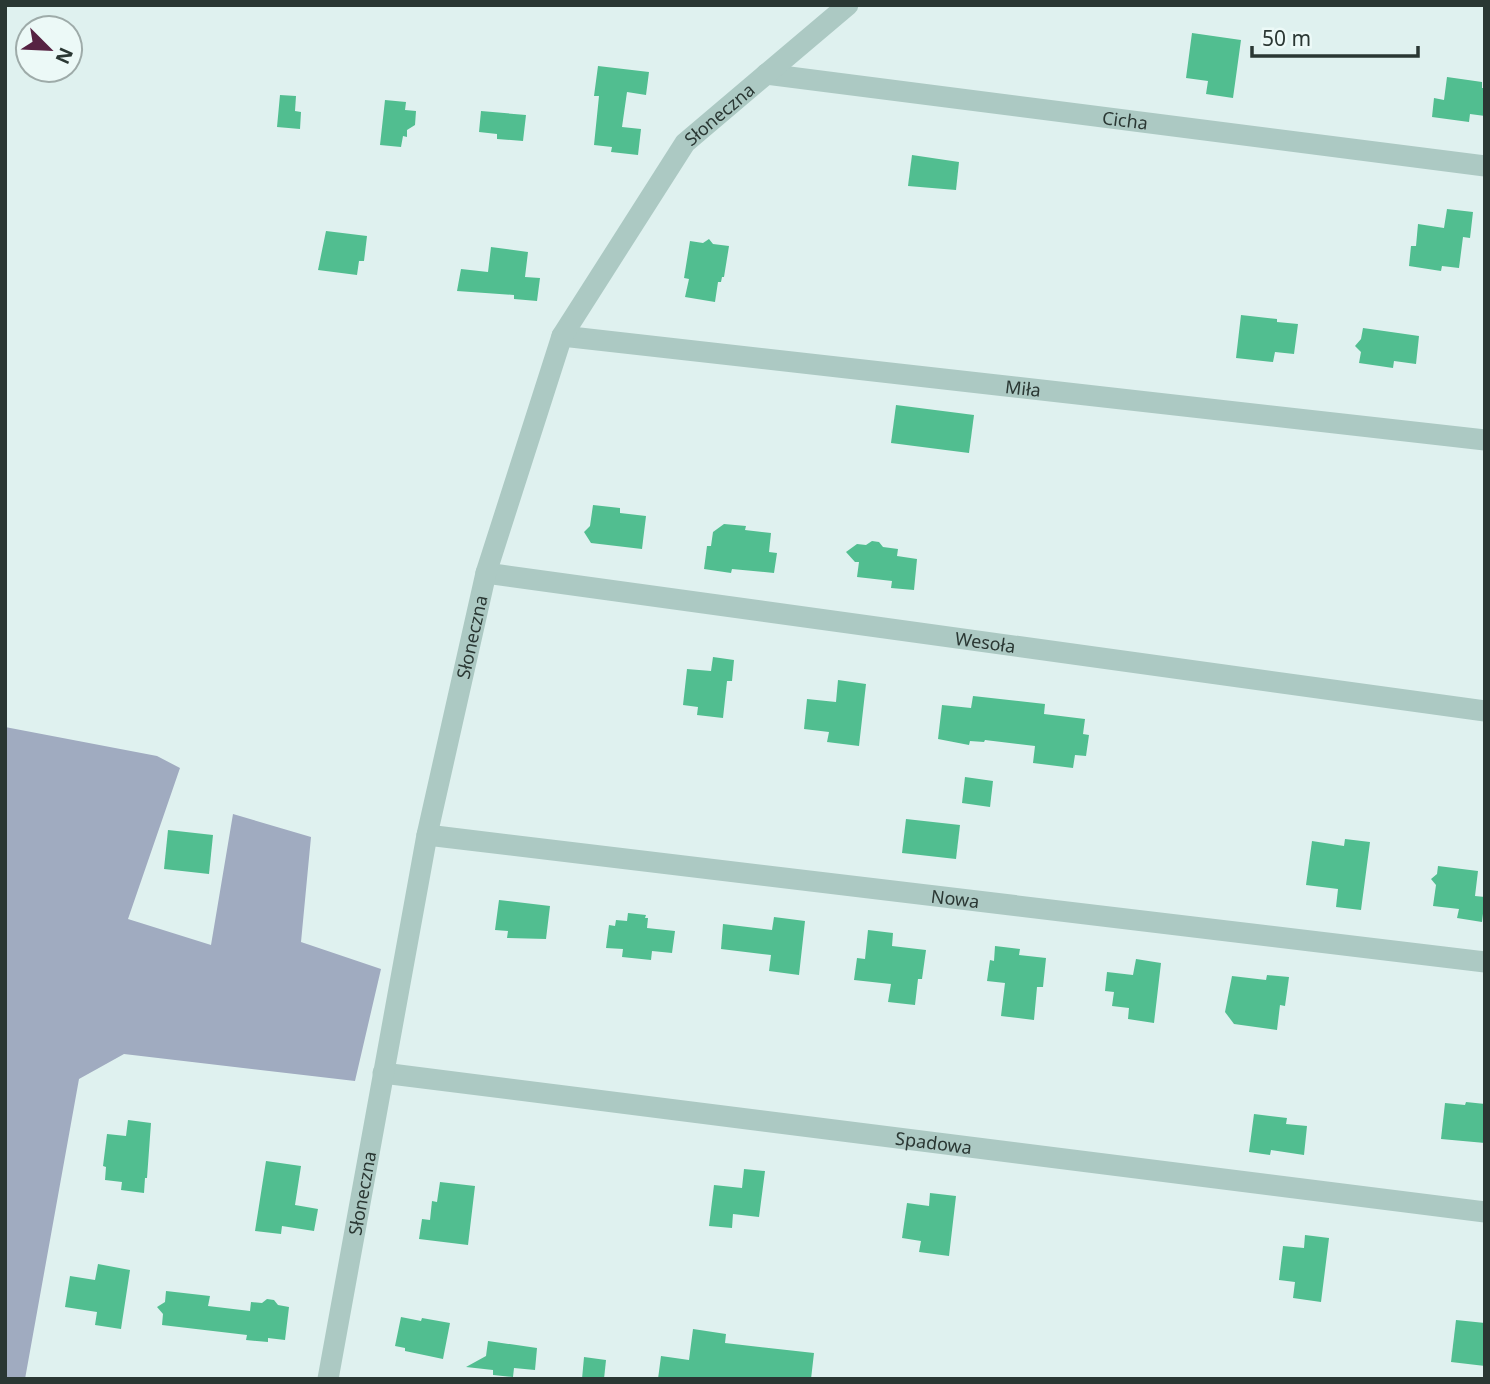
<svg xmlns="http://www.w3.org/2000/svg" width="1490" height="1384" viewBox="0 0 1490 1384" font-family="'Noto Sans',sans-serif">
<style>
.green{fill:#a0abc0}
.building{fill:#51be90}
.lines{fill:none;stroke-linecap:round;stroke-linejoin:round}
.minor{stroke:#acc9c3;stroke-width:21}
.labels{text-anchor:middle;dominant-baseline:central;stroke-width:5;stroke-linejoin:round;paint-order:stroke}
.street-label{font-size:18px;fill:#2a3733;stroke:#ecf9f7}
</style>
<rect width="100%" height="100%" fill="#dff1ef"/>
<polygon class="green" points="5,727 157,756 180,768 128,919 211,945 233,814 311,837 301,942 381,969 355,1081 124,1054 79,1079 25,1379 5,1379"/>
<g class="building">
<polygon points="1192,33 1241,40 1233,98 1206,94 1208,81 1186,78"/>
<polygon points="598,66 649,72 646,95 627,92 622,127 641,129 638,155 611,152 612,147 594,145 599,96 594,96"/>
<polygon points="1447,77 1482,82 1482,88 1485,88 1485,116 1470,114 1469,122 1432,117 1434,98 1444,100"/>
<polygon points="280,95 296,96 295,111 301,112 300,129 277,127"/>
<polygon points="385,100 406,102 405,110 416,111 415,125 407,130 407,137 403,136 401,147 380,145"/>
<polygon points="481,111 526,115 523,141 497,139 497,134 479,132"/>
<polygon points="912,155 959,162 956,190 908,186"/>
<polygon points="1447,209 1473,212 1470,238 1463,237 1459,268 1442,266 1441,271 1409,266 1411,246 1416,246 1418,224 1444,228"/>
<polygon points="326,231 367,236 364,261 359,261 357,275 318,270"/>
<polygon points="709,239 713,244 729,246 724,277 722,277 721,282 718,282 715,302 685,297 689,279 684,278 690,241 703,243"/>
<polygon points="491,247 528,252 525,277 540,278 537,301 514,299 514,295 457,291 461,269 488,272"/>
<polygon points="1241,315 1277,319 1277,322 1298,324 1294,354 1275,352 1273,362 1236,358"/>
<polygon points="1363,328 1419,336 1416,364 1394,361 1393,368 1359,363 1361,352 1355,346 1361,339"/>
<polygon points="896,405 974,415 969,453 891,443"/>
<polygon points="593,505 620,508 620,513 646,516 642,549 591,543 584,532 590,526"/>
<polygon points="724,524 746,526 745,530 771,533 769,552 777,553 774,573 732,569 731,573 704,569 707,546 711,546 713,532"/>
<polygon points="872,541 879,542 883,547 898,549 897,556 917,559 914,590 891,588 892,581 857,577 859,562 855,562 846,552 857,544 866,545"/>
<polygon points="713,657 734,660 732,681 727,681 723,718 697,715 698,707 683,705 687,669 711,671"/>
<polygon points="838,680 866,684 859,746 827,742 829,732 804,729 807,699 836,702"/>
<polygon points="973,696 1045,704 1044,714 1085,719 1083,734 1089,735 1086,756 1075,755 1073,768 1033,763 1035,746 985,740 984,742 970,741 969,745 938,739 942,705 971,708"/>
<polygon points="965,777 993,781 990,807 962,803"/>
<polygon points="906,819 960,825 956,859 902,853"/>
<polygon points="168,830 213,835 209,874 164,869"/>
<polygon points="1345,839 1370,842 1361,910 1336,907 1338,889 1306,885 1312,841 1344,846"/>
<polygon points="1438,866 1478,871 1475,896 1485,897 1482,922 1457,918 1459,909 1433,906 1436,885 1431,879 1437,874"/>
<polygon points="499,900 550,906 546,939 507,938 508,931 495,930"/>
<polygon points="628,913 646,915 645,918 648,918 647,928 675,931 672,953 652,951 651,960 622,957 623,949 606,948 609,925 615,926 616,920 627,921"/>
<polygon points="774,917 805,921 799,975 769,971 771,955 721,949 723,924 772,930"/>
<polygon points="868,930 893,933 892,946 926,950 922,979 918,979 915,1005 888,1002 891,984 854,980 857,958 865,959"/>
<polygon points="995,946 1020,949 1019,955 1046,958 1043,987 1037,987 1034,1020 1001,1016 1005,983 987,981 990,960 994,961"/>
<polygon points="1136,959 1161,963 1154,1023 1128,1019 1129,1008 1112,1006 1114,992 1105,991 1107,972 1133,975"/>
<polygon points="1267,975 1289,977 1285,1006 1280,1005 1277,1030 1234,1024 1225,1012 1232,976 1266,980"/>
<polygon points="1466,1102 1485,1104 1485,1143 1441,1139 1445,1103 1465,1105"/>
<polygon points="1254,1114 1287,1118 1286,1124 1307,1126 1304,1155 1271,1150 1270,1155 1249,1152"/>
<polygon points="128,1120 151,1123 147,1178 145,1178 144,1193 121,1190 122,1182 105,1180 106,1167 103,1166 107,1134 126,1136"/>
<polygon points="266,1161 301,1166 295,1205 318,1209 314,1231 282,1226 281,1234 255,1231"/>
<polygon points="744,1169 765,1171 759,1217 733,1214 732,1228 709,1226 714,1185 742,1188"/>
<polygon points="440,1182 475,1186 468,1245 419,1239 422,1219 430,1220 432,1201 437,1202"/>
<polygon points="930,1193 956,1196 949,1256 919,1252 921,1241 902,1238 907,1203 929,1206"/>
<polygon points="1305,1235 1329,1238 1321,1302 1293,1298 1295,1282 1279,1280 1283,1246 1304,1248"/>
<polygon points="98,1264 130,1270 121,1329 95,1325 97,1312 65,1307 70,1276 95,1280"/>
<polygon points="166,1291 210,1296 208,1306 250,1311 251,1302 262,1303 267,1299 274,1300 278,1305 289,1307 285,1340 268,1338 268,1342 246,1340 247,1335 162,1325 163,1314 157,1307 165,1302"/>
<polygon points="401,1317 421,1321 422,1318 450,1323 443,1359 405,1351 405,1348 395,1346"/>
<polygon points="1456,1320 1485,1323 1485,1366 1451,1362"/>
<polygon points="693,1329 726,1334 725,1343 814,1353 811,1379 658,1379 661,1356 689,1360"/>
<polygon points="488,1341 537,1348 535,1370 514,1368 513,1377 493,1375 493,1370 466,1367 486,1356"/>
<polygon points="584,1357 606,1360 604,1379 582,1379"/>
</g>
<g class="lines">
<g class="minor">
<path id="s1" d="M766,74L1485,166"/>
<path id="s2" d="M562,336L1485,440"/>
<path id="s3" d="M486,573L1485,711"/>
<path id="s4" d="M427,835L1485,962"/>
<path id="s5" d="M383,1073L1485,1212"/>
<path id="s6" d="M328,1379L427,835L486,573L562,336L685,143L848,5"/>
</g>
</g>
<g class="labels">
<g class="street-label">
<text stroke="none"><textPath href="#s6" startOffset="1344">Słoneczna</textPath></text>
<text stroke="none"><textPath href="#s1" startOffset="362">Cicha</textPath></text>
<text stroke="none"><textPath href="#s2" startOffset="464">Miła</textPath></text>
<text stroke="none"><textPath href="#s6" startOffset="756">Słoneczna</textPath></text>
<text stroke="none"><textPath href="#s3" startOffset="504">Wesoła</textPath></text>
<text stroke="none"><textPath href="#s4" startOffset="532">Nowa</textPath></text>
<text stroke="none"><textPath href="#s5" startOffset="555">Spadowa</textPath></text>
<text stroke="none"><textPath href="#s6" startOffset="189">Słoneczna</textPath></text>
</g>
</g>
<rect width="1490" height="1384" fill="none" stroke="#2a3733" stroke-width="14"/>
<g transform="translate(49 49) rotate(114)"><circle r="33" fill="#ecf9f7" stroke="#9eaba9" stroke-width="2"/>
<path d="M0-5L12 26L0 18L-12 26Z" fill="#562242"/>
<text y="-10" font-size="19" font-weight="bold" text-anchor="middle" fill="#2a3733">N</text>
</g>
<path d="M1252 46v10h166v-10" fill="none" stroke="#2a3733" stroke-width="3.5"/>
<text x="1262" y="46" font-size="21" fill="#2a3733" stroke="#ecf9f7" stroke-width="5" paint-order="stroke">50 m</text>
</svg>
